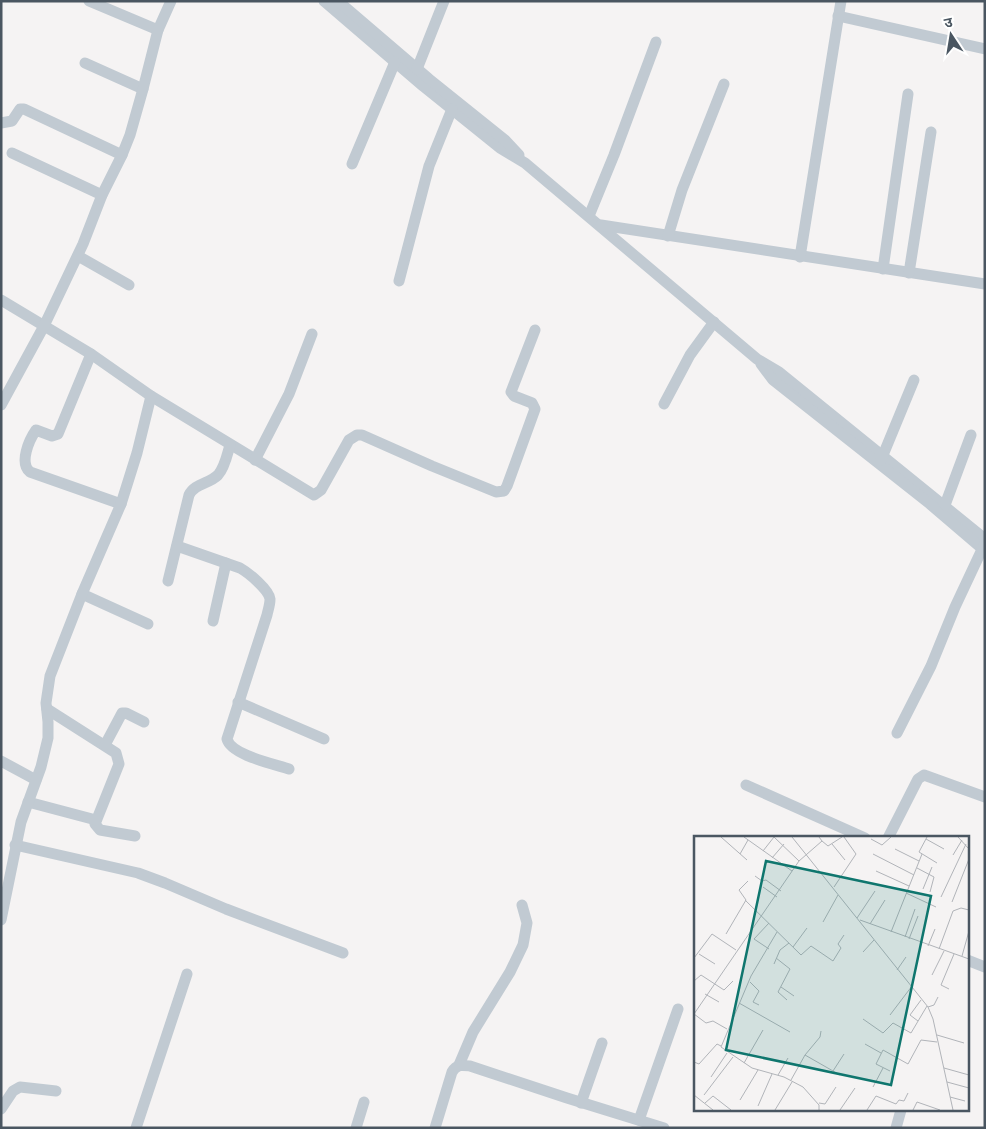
<svg xmlns="http://www.w3.org/2000/svg" width="986" height="1129" viewBox="0 0 986 1129" font-family="'Asap Condensed','Noto Sans Devanagari',sans-serif">
<style>
.lines{fill:none;stroke-linecap:round;stroke-linejoin:round}
.minor{stroke:#c1cad2;stroke-width:11}
.inset-road{fill:none;stroke:#b1b4b9;stroke-width:1}
.view{fill:#0f766e;fill-opacity:0.15;stroke:#0f766e;stroke-width:2.5}
.inset-edge{fill:none;stroke:#4a5661;stroke-width:2.5}
</style>
<rect width="100%" height="100%" fill="#f5f3f3"/>
<g class="lines">
<g class="minor">
<polyline points="89,1 158,30"/>
<polyline points="324,1 423,86 500,148 525,163 757,359 779,372 985,539"/>
<polyline points="338,1 429,79 505,140 519,155"/>
<polyline points="838,16 985,49"/>
<polyline points="85,63 143,89"/>
<polyline points="417,69 444,1"/>
<polyline points="1,123 12,121 20,109 24,109 122,155"/>
<polyline points="12,153 102,195"/>
<polyline points="352,164 395,62"/>
<polyline points="589,216 614,155 656,42"/>
<polyline points="601,225 985,284"/>
<polyline points="668,236 682,190 724,84"/>
<polyline points="78,256 129,285"/>
<polyline points="800,257 841,1"/>
<polyline points="883,269 908,94"/>
<polyline points="909,273 931,132"/>
<polyline points="399,281 429,166 452,109"/>
<polyline points="1,300 91,354 151,396 314,495 321,490 349,440 357,435 362,435 432,466 496,492 504,491 507,486 535,409 532,403 514,396 511,392 535,330"/>
<path d="M91,354L58,434L52,436L36,430C29,440 19,463 30,472L121,504"/>
<polyline points="761,364 773,380 930,504 985,551"/>
<polyline points="664,404 690,355 714,322"/>
<polyline points="1,405 44,326 83,244 102,195 122,155 130,135 143,89 158,30 171,1"/>
<polyline points="255,460 289,394 312,334"/>
<polyline points="881,460 914,380"/>
<polyline points="945,505 971,435"/>
<path d="M177,546L240,568C249,573 269,590 270,599C270,605 268,610 267,615L227,739C231,755 274,764 289,769"/>
<path d="M168,581L189,495C195,483 209,484 218,475C225,467 227,455 230,445"/>
<polyline points="82,594 148,624"/>
<polyline points="213,621 226,563"/>
<polyline points="238,702 324,739"/>
<polyline points="47,709 116,753 119,764 95,824 100,830 135,836"/>
<polyline points="897,733 931,666 955,607 985,543"/>
<polyline points="105,745 122,713 126,713 144,722"/>
<polyline points="1,761 36,780"/>
<polyline points="746,785 865,838"/>
<polyline points="28,802 96,820"/>
<polyline points="888,838 918,779 924,775 985,797"/>
<polyline points="15,845 138,873 165,883 226,909 343,953"/>
<polyline points="1,920 21,822 41,767 48,738 48,722 46,703 50,676 82,594 121,504 137,453 151,396"/>
<polyline points="967,960 985,967"/>
<polyline points="459,1065 473,1032 510,972 523,945 527,923 522,905"/>
<polyline points="581,1103 602,1043"/>
<polyline points="1,1109 13,1091 20,1087 56,1091"/>
<polyline points="639,1120 678,1009"/>
<polyline points="136,1128 187,974"/>
<polyline points="356,1128 364,1102"/>
<path d="M435,1128L452,1072C457,1064 462,1065 470,1066L567,1098L664,1128"/>
<polyline points="896,1128 901,1110"/>
</g>
</g>
<g transform="translate(694 836)">
<rect width="275" height="275" fill="#f5f3f3"/>
<path class="inset-road" d="M27,1L53,24M50,1L98,35M80,1L105,25M98,1L234,171L239,183L259,274M233,1L225,16L243,27M264,1L275,13M177,3L188,9L197,1M232,3L250,13M128,5L134,10L148,1M138,8L151,24M201,13L225,25M69,15L80,1M46,18L54,4M179,18L220,39M259,19L268,4M78,22L90,8M223,32L240,41L236,56M182,35L215,50M61,40L68,45L72,44L87,55M69,51L83,61M140,51L162,18L150,1M229,53L238,31M212,57L242,71M247,61L272,8M51,64L107,119L117,110L139,125L147,112L144,108L150,99M258,66L275,23M163,82L181,55M166,84L275,123M129,86L144,59M176,88L191,64M83,96L57,140L27,211L58,232L90,241L109,251L125,269V274M197,96L228,18M32,98L52,64L45,54L54,45M211,101L221,73M215,103L224,80M234,110L241,93M99,111L113,92M75,113L60,103L75,87M245,113L259,75L267,72L275,74M169,116L180,104M5,118L21,128M268,120L275,95M0,122L18,98L42,114M82,122L96,133L84,156L93,164M80,128L86,114L95,107M203,134L212,121M238,139L250,115M0,145L7,139L30,154L39,145M56,146L65,155L59,166L65,169M87,151L100,160M255,153L247,149L260,118M11,158L25,166M45,167L96,196M234,171L240,169L244,161M0,178L105,25L128,5L125,1M0,178L12,187L19,185L33,193M196,179L218,150M169,183L189,197L199,187L217,197L233,170M224,185L216,179L227,164M243,199L270,207M171,208L187,217M111,219L126,201L127,195M0,226L5,228L23,208L27,210M50,227L69,194M250,232L275,239M139,235L150,218M196,235L182,228L189,214L214,228L227,204L243,206M84,239L94,222M17,241L33,217M97,244L111,219L146,239M253,246L275,252M179,251L189,232M0,259L19,274M10,259L39,221M256,261L271,265M46,264L64,234M11,267L19,260L37,274M125,267L131,268L142,251M64,270L78,238M81,274L98,246M146,274L161,252M173,274L182,260L202,268L205,264L210,265L214,257M219,274L223,266L246,274"/>
<path class="view" d="M72,25L237,60L197,249L32,214Z"/>
<rect width="275" height="275" class="inset-edge"/>
</g>
<rect width="986" height="1129" fill="none" stroke="#4a5661" stroke-width="5"/>
<g transform="translate(951 35) rotate(348)" stroke="#ffffff" stroke-width="4" paint-order="stroke">
<path d="M0-4L9 19L0 12L-9 19Z" fill="#4a5661"/>
<text y="-8" font-size="14" font-weight="bold" text-anchor="middle" fill="#4a5661">उ</text>
</g>
</svg>
